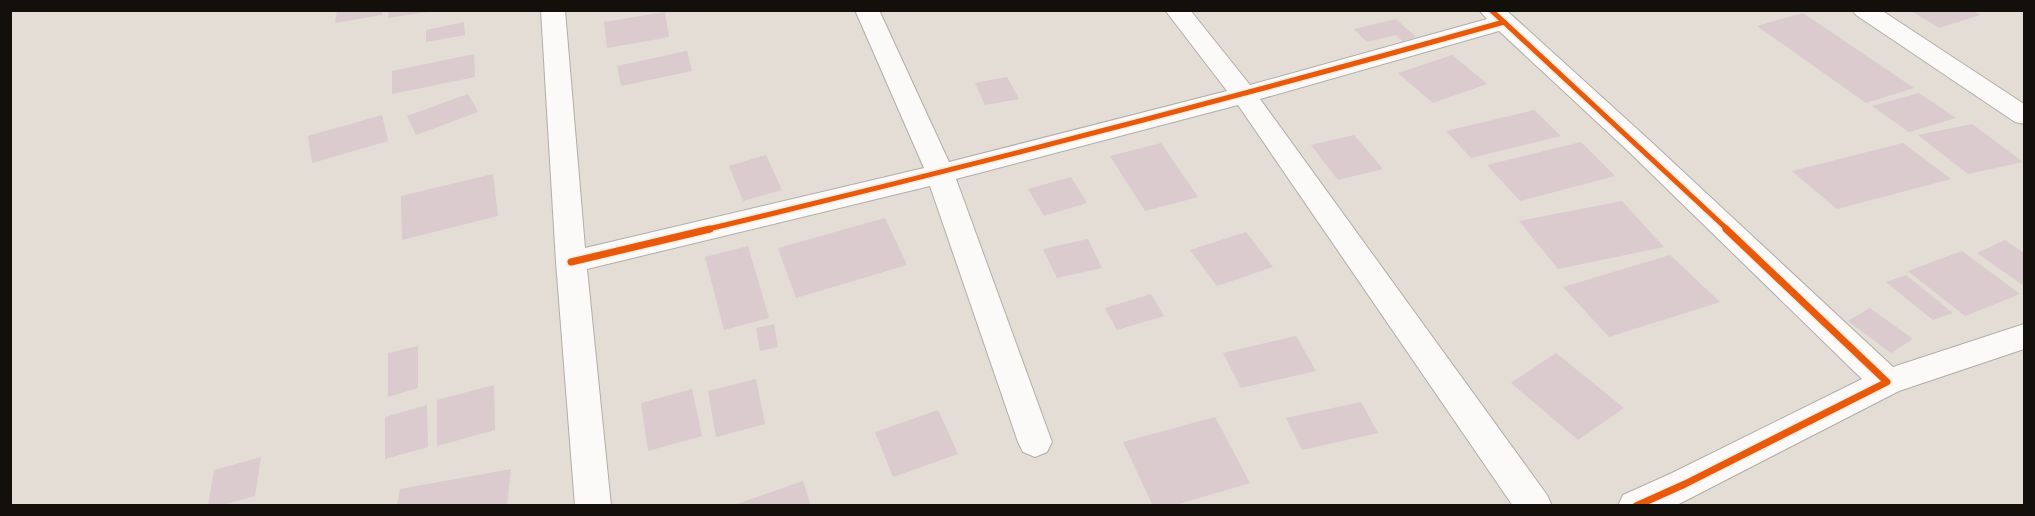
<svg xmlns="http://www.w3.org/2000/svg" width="2035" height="516" viewBox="0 0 2035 516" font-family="'Open Sans',sans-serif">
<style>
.building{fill:#dbcace}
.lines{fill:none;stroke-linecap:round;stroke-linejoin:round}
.minor-casing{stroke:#b1ada7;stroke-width:2}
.minor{fill:#fbfaf9;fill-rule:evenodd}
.cycleway-far1-casing{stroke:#f5ebde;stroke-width:8}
.cycleway-casing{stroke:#f5ebde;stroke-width:10}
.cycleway-far1{stroke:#e8590c;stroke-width:5}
.cycleway{stroke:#e8590c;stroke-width:7}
</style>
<rect width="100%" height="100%" fill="#e3ddd6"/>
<g class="building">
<polygon points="337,10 383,10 382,15 335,23"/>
<polygon points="389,10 428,10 428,12 388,18"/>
<polygon points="1910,10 1973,10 1980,15 1939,28"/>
<polygon points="665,12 669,37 607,48 604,22"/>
<polygon points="1803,13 1914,88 1866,103 1757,26"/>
<polygon points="1396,19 1416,37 1402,41 1396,35 1367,42 1354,29"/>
<polygon points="464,22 465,35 426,42 426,30"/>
<polygon points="687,51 692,71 621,86 617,66"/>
<polygon points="474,54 475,77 392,94 392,71"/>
<polygon points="1452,55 1487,84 1433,103 1398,73"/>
<polygon points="1007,77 1019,99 985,105 975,83"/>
<polygon points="1919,93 1956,118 1909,132 1872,106"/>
<polygon points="468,94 478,112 416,135 407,116"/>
<polygon points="1534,110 1561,136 1471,158 1446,131"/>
<polygon points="382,115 388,141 312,163 308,136"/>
<polygon points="1972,124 2023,162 1968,174 1918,135"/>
<polygon points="1354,135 1383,169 1338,180 1311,145"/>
<polygon points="1581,142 1615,176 1520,201 1487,165"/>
<polygon points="1161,143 1198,197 1145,211 1110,156"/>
<polygon points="1903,143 1951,179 1837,209 1792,171"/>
<polygon points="766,155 782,190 743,201 729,166"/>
<polygon points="493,174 498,216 402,240 401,196"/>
<polygon points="1071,177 1087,203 1044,216 1028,189"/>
<polygon points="1622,201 1664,247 1558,269 1519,221"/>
<polygon points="885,218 907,265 796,298 778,248"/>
<polygon points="1246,232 1273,267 1217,286 1190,250"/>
<polygon points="1088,239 1102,268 1057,278 1043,249"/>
<polygon points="2005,240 2024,253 2024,286 1977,253"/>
<polygon points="748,246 769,318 724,330 705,257"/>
<polygon points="1962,251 2020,294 1965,316 1908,271"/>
<polygon points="1670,255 1720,302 1609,337 1563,287"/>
<polygon points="1906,275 1953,313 1933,320 1886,282"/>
<polygon points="1151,294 1164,316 1117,330 1105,308"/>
<polygon points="1870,308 1913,339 1891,353 1848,321"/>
<polygon points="774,324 778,347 760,351 756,328"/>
<polygon points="1296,336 1316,371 1241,388 1223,353"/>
<polygon points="418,346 418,388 388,397 388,353"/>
<polygon points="1556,353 1624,408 1578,440 1511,383"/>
<polygon points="756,379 765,424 716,437 708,391"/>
<polygon points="494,385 495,430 437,446 437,400"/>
<polygon points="692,389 702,436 648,451 641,403"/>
<polygon points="1361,402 1378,433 1302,450 1286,418"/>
<polygon points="427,405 428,447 385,459 385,417"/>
<polygon points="938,410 958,454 893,477 875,432"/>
<polygon points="1215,417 1250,483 1172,506 1153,506 1123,442"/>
<polygon points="261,457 255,496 219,506 208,506 214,470"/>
<polygon points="511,469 507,506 397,506 400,489"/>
<polygon points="803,481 811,506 734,506 734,505"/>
</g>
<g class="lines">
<defs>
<g id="minor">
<polygon points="541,10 565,10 585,248 924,168 855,10 879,10 949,162 1227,91 1165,10 1190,10 1250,85 1487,19 1479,10 1506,10 1647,138 1893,367 2024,324 2024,349 1899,391 1675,506 1618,506 1623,495 1672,473 1862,379 1627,150 1499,31 1260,99 1547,495 1552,506 1513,506 1238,105 956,179 1052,442 1047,452 1035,457 1023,452 1018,442 930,186 587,269 611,506 575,506 556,262"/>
<polygon points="1852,10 1881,10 2024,104 2024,124 2015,122 1856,15"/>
</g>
</defs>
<use href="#minor" class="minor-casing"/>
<use href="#minor" class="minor"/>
<defs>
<g id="cycleway-far1">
<polyline points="1491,10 1728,230"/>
<path d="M704,230C972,166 1238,97 1504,22"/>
</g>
<g id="cycleway">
<polyline points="571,262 710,229"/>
<polyline points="1636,506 1685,484 1887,382 1726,229"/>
</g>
</defs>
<use href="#cycleway-far1" class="cycleway-far1-casing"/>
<use href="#cycleway" class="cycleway-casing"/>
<use href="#cycleway-far1" class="cycleway-far1"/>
<use href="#cycleway" class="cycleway"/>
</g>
<rect width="2035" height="516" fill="none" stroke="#130f0b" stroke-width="24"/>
</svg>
